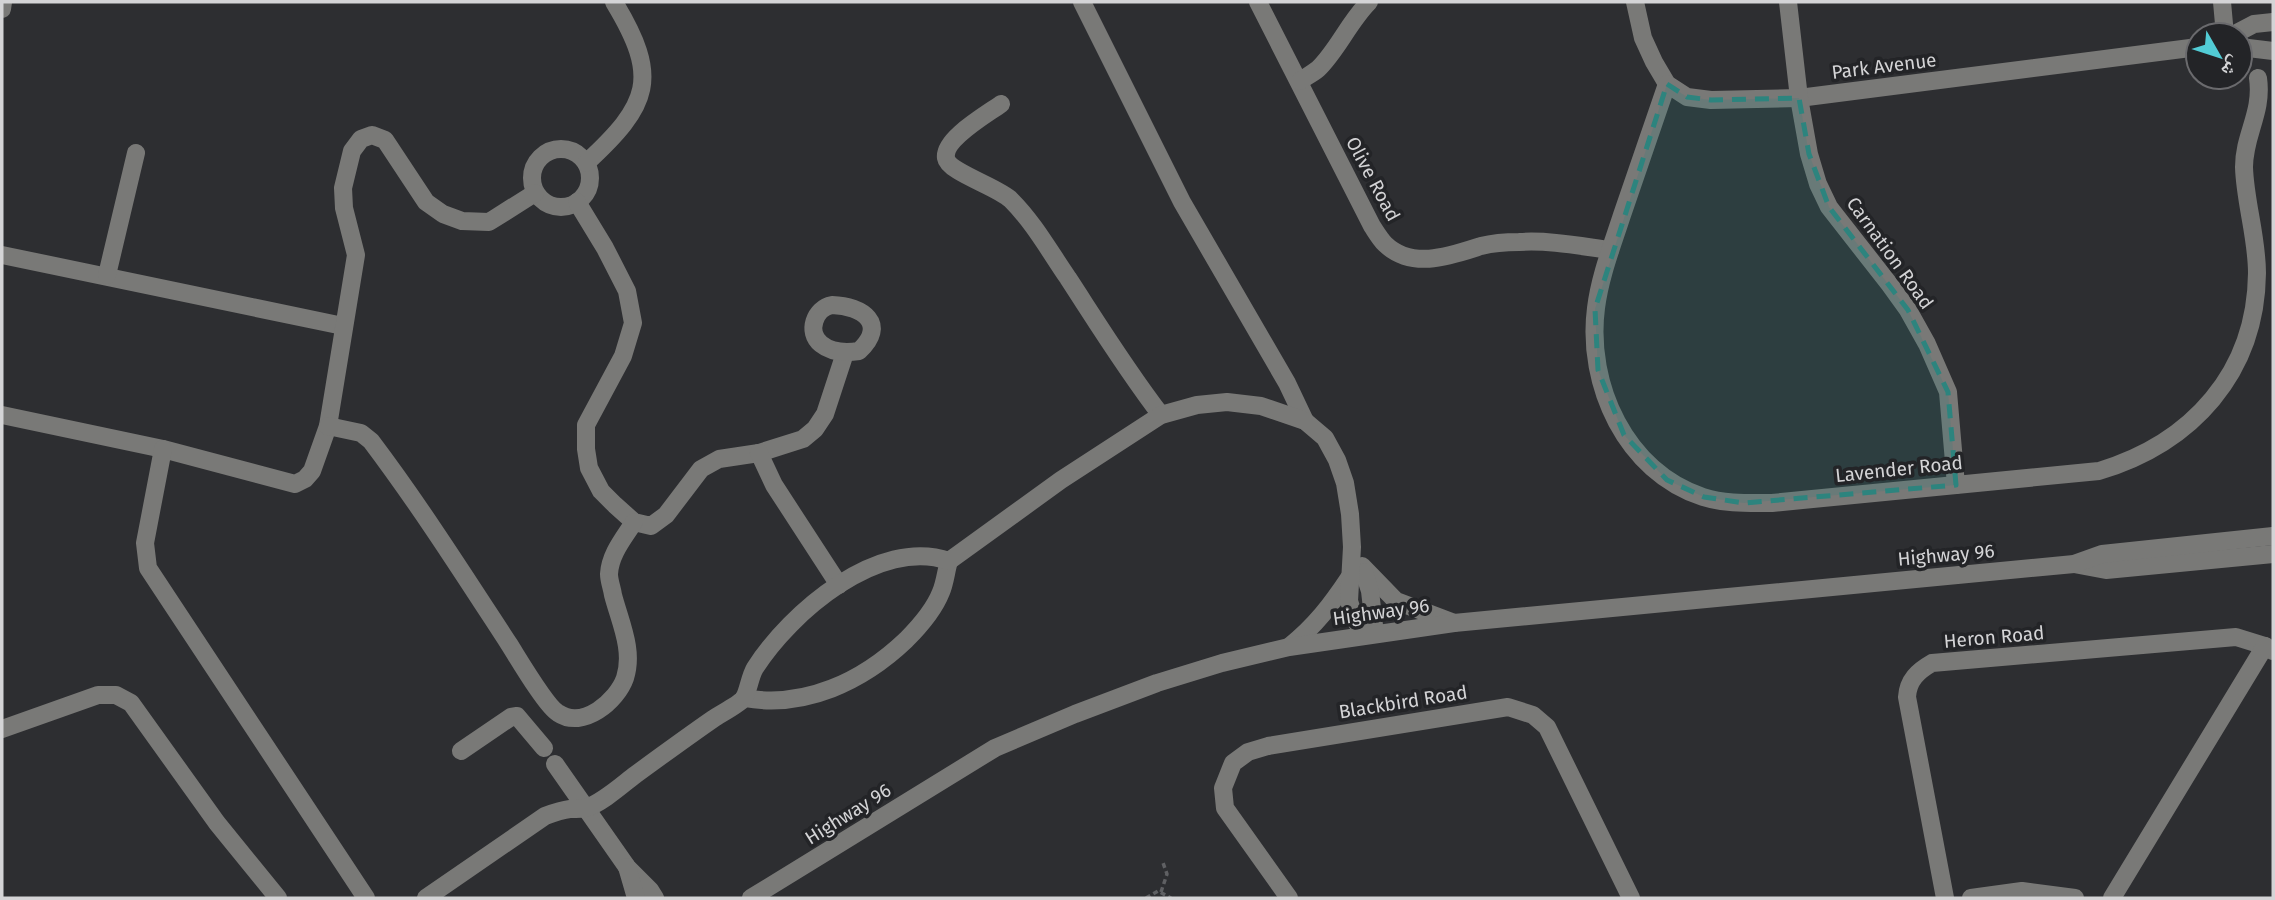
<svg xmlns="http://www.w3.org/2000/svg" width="2275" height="900" viewBox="0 0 2275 900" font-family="'Fira Sans','Noto Naskh Arabic',sans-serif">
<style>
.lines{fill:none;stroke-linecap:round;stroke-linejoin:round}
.path{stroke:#5f6063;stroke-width:3.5;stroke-dasharray:5 3.5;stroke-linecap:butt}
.minor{stroke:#797977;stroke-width:18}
.marked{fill:#2d847e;fill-opacity:0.2;stroke:#2d847e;stroke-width:5;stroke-dasharray:14 9;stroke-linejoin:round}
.labels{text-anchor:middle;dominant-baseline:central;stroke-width:7;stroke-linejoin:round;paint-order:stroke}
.street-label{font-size:19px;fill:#d4d4d6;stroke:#232427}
</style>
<rect width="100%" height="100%" fill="#2d2e31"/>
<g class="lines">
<g class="path">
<polyline points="1161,892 1167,874 1162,860"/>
<polyline points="1146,898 1158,891 1171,898"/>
</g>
<g class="minor">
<polyline points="1082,2 1182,202 1287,383 1305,421"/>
<path d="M1258,2L1372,226C1376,232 1380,239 1385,244C1412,270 1450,256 1481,246C1493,243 1507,242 1519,242C1549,240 1580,246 1610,250"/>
<polyline points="1635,2 1643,38 1654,62 1667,84 1687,97 1711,100 1799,98 2198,47"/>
<polyline points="1788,2 1799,98 1809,154 1818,184 1829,207 1890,285 1908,310 1927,344 1948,392 1956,485"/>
<polyline points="2222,2 2225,35"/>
<polyline points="2,9 3,2"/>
<polyline points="2233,35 2254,24 2273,22"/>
<polyline points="2240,47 2273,51"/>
<path d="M1300,81C1306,77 1313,73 1318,69C1337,51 1349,22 1369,2"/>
<path d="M1667,84C1652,128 1637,172 1622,215C1612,246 1600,276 1596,308C1586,385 1626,472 1703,497C1725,504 1748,503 1772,503L2099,471C2192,443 2256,373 2257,273C2257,237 2245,202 2244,167C2244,134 2263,113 2258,78"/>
<path d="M1001,104C986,115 943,139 946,158C948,172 998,187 1011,200C1034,223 1050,252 1068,278C1098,324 1127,371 1161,415"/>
<circle cx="561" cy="178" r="29"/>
<path d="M586,163C650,104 660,78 614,2"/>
<polyline points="577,202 605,248 627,291 633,323 623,356 586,425 586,449 589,468 601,491 615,505 634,522 651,526 666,515 701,469 719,459 759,453 803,439 815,429 825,414 845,353"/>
<polyline points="2,255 343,326"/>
<polyline points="107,275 136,153"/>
<path d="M832,305C863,306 888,324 859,351C846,353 832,353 821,344C806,332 815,308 832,305Z"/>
<polyline points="2,415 163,449 295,484 305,479 312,471 328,426 356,255 344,208 343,188 352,151 361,139 372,135 385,140 426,202 443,214 462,221 489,222 535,193"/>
<path d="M328,426L361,433L371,441C420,506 464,575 509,644C518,658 546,706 558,713C583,730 617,701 625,678C634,650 620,622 613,595C612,588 609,581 609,574C610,554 624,538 634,522"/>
<polyline points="163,449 145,543 148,568 366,898"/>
<polyline points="759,453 774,485 839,585"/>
<polyline points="2074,564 2106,570 2273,554"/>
<polyline points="1362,566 1396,601 1454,623"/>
<polyline points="1364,572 1370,591 1375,634"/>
<path d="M1290,646C1315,626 1331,605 1349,578"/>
<path d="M744,698C805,709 863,681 906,640C919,627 934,610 941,592C945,583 946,571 949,561"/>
<polyline points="2,729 98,695 116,695 131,703 217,823 278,898"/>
<polyline points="461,751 511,717 517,716 544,748"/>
<polyline points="555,764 627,867 650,890 655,898"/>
<polyline points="627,867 636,898"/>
<path d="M426,898L545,816C553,813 561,810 570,809C575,809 582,809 586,808C602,803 622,785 635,775C661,756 687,737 713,719C720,714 740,704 744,698C748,692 750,676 755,668C790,613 879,536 949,561L1061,480L1161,415L1197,405L1227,402L1261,406L1305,421L1325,438L1337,460L1345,483L1350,514L1352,547L1349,601L1355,620L1365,635"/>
<polyline points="751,898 995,748 1075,714 1157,683 1222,663 1289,647 1454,623 2074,564 2102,554 2273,536"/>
<polyline points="1289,898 1225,808 1223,788 1233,763 1248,752 1268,746 1508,707 1533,715 1547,727 1631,898"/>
<path d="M1945,898L1907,697C1908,680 1918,671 1932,663L2236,637L2265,646L2273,651"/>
<polyline points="1971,898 2022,891 2075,898"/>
<polyline points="2112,898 2265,646"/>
</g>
</g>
<path class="marked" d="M1667,84L1687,97L1711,100L1799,98L1809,154L1829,207L1908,310L1948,392L1956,485L1744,503L1704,497L1667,480L1624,435L1598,370L1595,309Z"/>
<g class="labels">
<g class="street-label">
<text transform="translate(1884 66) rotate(-7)">Park Avenue</text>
<text transform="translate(1373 179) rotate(62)">Olive Road</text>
<text transform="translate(1890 253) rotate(54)">Carnation Road</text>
<text transform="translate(1899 469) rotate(-6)">Lavender Road</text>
<text transform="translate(1946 555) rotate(-5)">Highway 96</text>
<text transform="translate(1381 612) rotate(-8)">Highway 96</text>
<text transform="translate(1994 637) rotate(-5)">Heron Road</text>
<text transform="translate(1403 702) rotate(-9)">Blackbird Road</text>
<text transform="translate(848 814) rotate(-32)">Highway 96</text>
</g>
</g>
<rect width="2275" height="900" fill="none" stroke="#d4d4d6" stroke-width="7"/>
<g transform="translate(2219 56) rotate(129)"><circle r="33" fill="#232427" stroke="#6a6a6d" stroke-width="2"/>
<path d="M0-5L12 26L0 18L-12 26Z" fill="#52ccd5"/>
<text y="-10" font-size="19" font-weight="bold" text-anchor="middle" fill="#d4d4d6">ش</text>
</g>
</svg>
